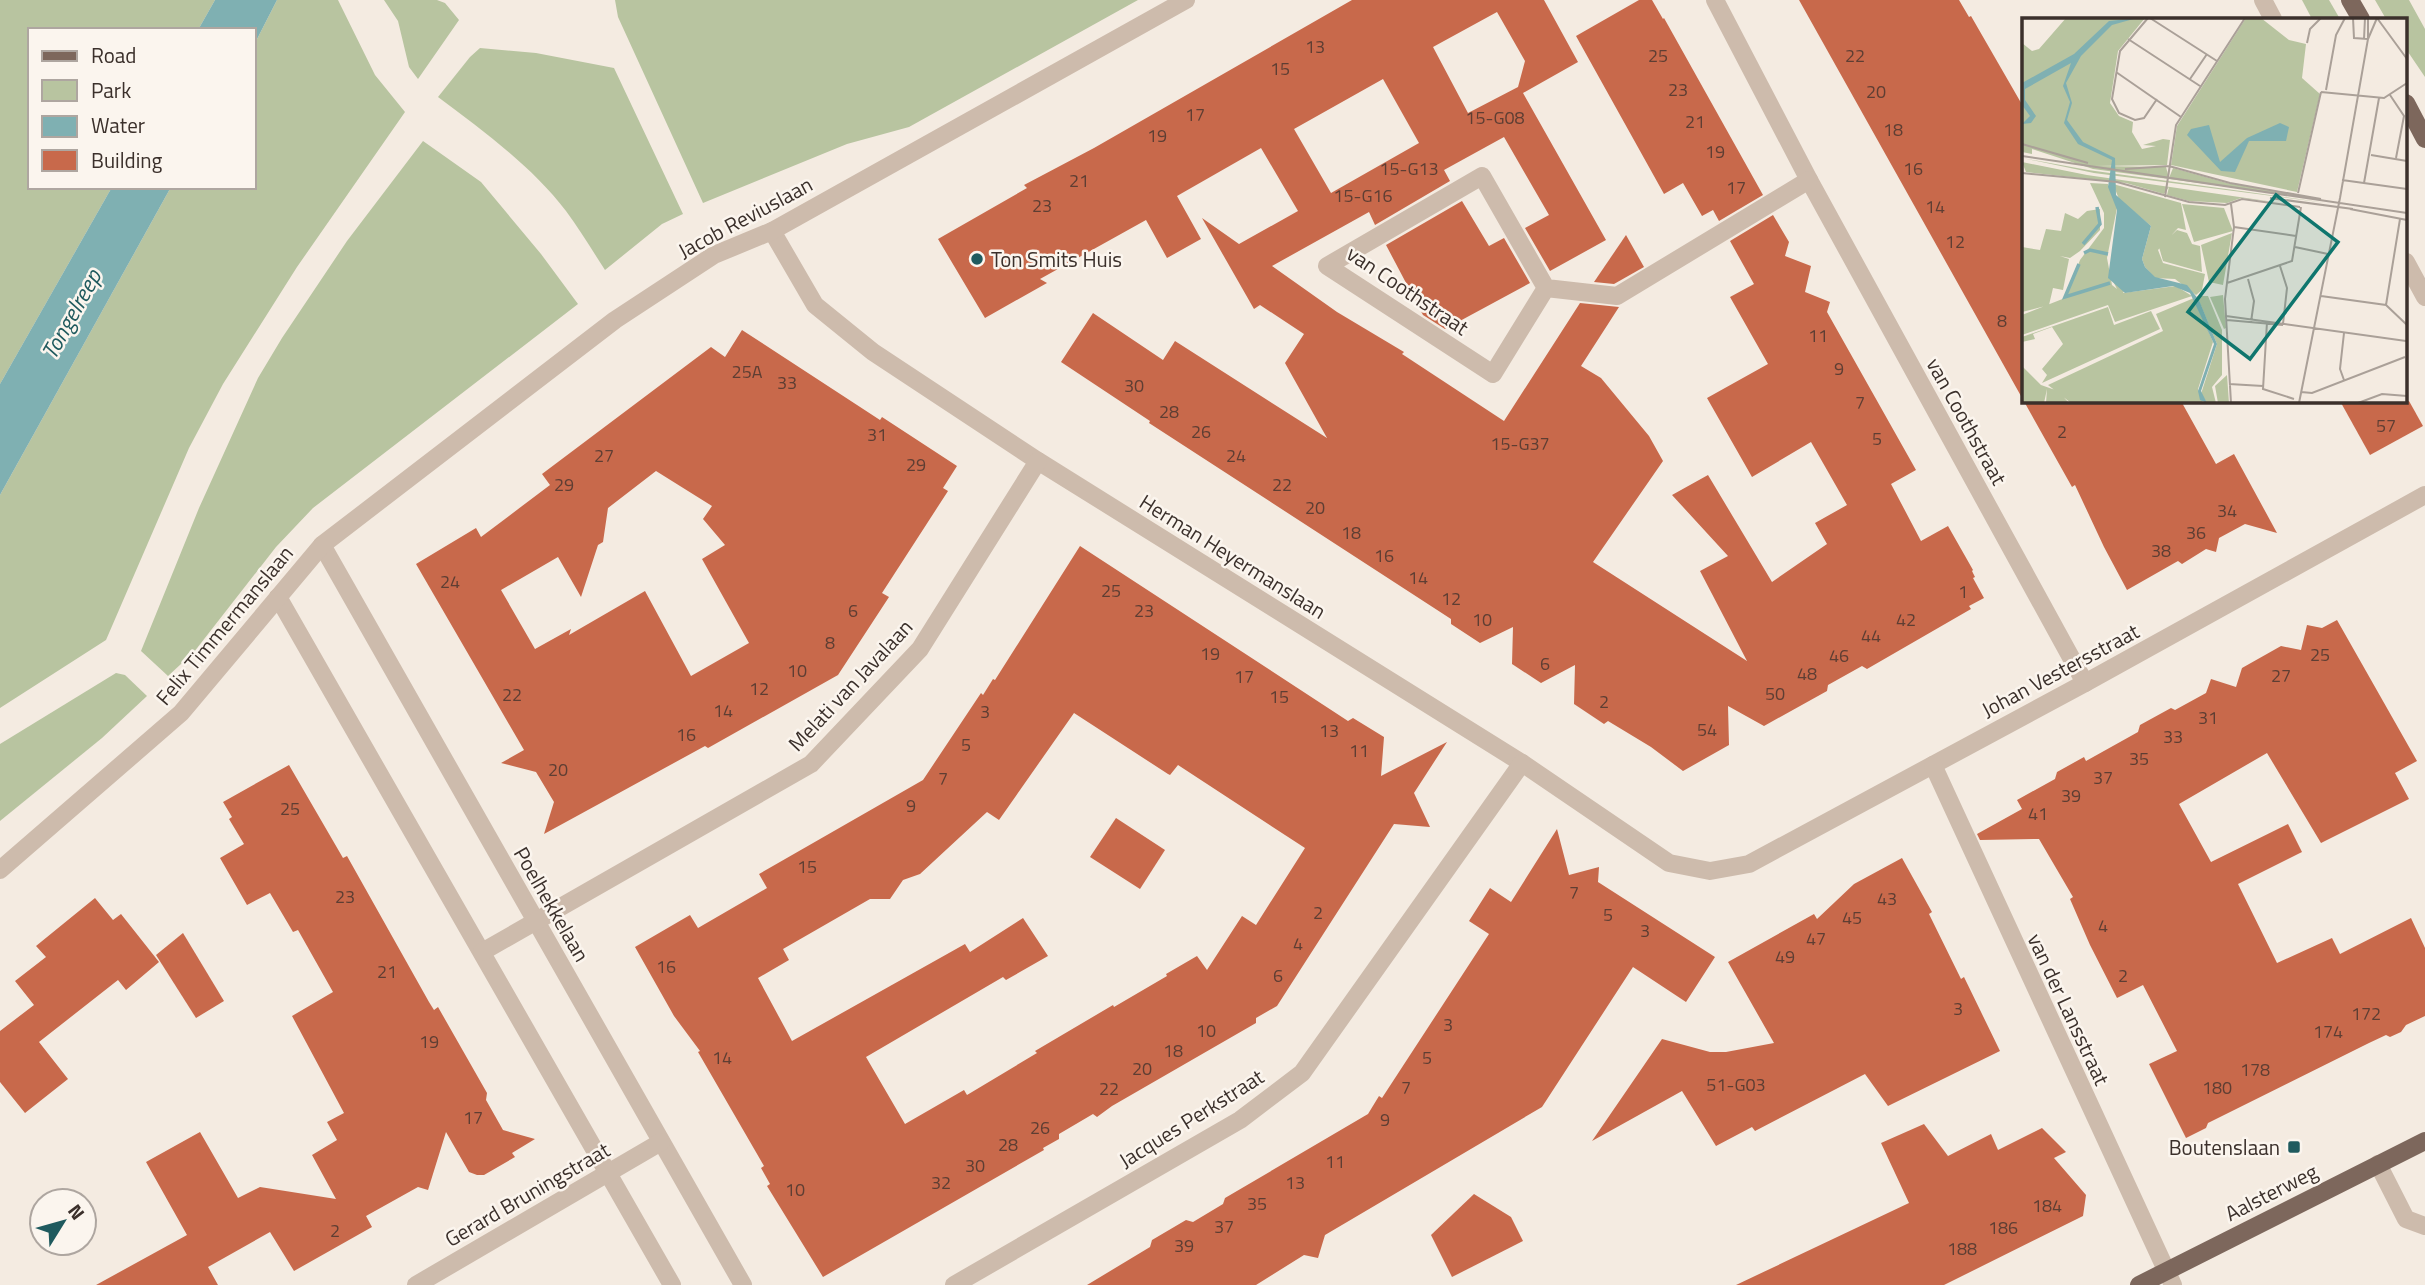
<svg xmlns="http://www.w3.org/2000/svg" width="2425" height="1285" viewBox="0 0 2425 1285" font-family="'Titillium Web',sans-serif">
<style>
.green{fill:#b8c4a0}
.water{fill:#7fb0b2}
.building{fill:#c8694b;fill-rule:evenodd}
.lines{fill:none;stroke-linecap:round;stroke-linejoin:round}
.minor{stroke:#cdbbac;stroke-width:18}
.major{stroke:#7d675c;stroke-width:18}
.poi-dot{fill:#1f5a5e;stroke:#fbf5ee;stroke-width:2.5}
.labels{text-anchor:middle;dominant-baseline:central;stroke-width:5;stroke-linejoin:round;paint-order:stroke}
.number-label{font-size:18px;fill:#5e3e33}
.street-label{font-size:21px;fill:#3b302b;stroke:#fbf5ee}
.poi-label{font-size:21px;fill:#3b302b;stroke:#fbf5ee;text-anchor:start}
.water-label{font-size:23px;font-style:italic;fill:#1f5a5e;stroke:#fbf5ee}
.inset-river{fill:none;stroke:#7fb0b2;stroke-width:3.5}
.inset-road{fill:none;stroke:#aaa098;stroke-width:2}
.view{fill:#0f766e;fill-opacity:0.15;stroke:#0f766e;stroke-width:3.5}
.inset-edge{fill:none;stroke:#3b302b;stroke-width:3.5}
</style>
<rect width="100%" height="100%" fill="#f4ebe1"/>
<g class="green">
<polygon points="0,0 215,0 198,30 30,30 30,187 112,187 0,384"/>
<polygon points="277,0 338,0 375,75 405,112 297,267 223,384 189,448 106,640 0,708 0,495 171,187 254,187 254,45"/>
<polygon points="384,0 437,0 445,3 459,20 418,79 409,67 398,21"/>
<polygon points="615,0 1138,0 909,127 847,144 703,203 618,17"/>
<polygon points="2302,0 2329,0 2340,19 2312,19"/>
<polygon points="2375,0 2409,0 2425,29 2425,77 2406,49 2406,19 2386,19"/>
<path d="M480,48L536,53L614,68L683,214L662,224L605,270C592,250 580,230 566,211C532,166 483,131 438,97L470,57Z"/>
<polygon points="423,141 481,182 541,254 578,304 313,508 276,547 194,652 168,676 141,651 199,508 258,378 282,338 347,241"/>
<polygon points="116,673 125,675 147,696 102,738 0,821 0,744"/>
</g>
<g class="water">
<polygon points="215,0 277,0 254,45 254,30 198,30"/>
<polygon points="112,187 171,187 0,495 0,384"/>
</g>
<g class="building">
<path d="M1352,0H1544L1578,62L1523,93L1606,240L1550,271L1525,228L1549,215L1504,137L1444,170L1450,181L1375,225L1369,212L1272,266L1337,312L1404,352L1402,354L1504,421L1580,303L1619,307L1581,366L1601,378L1649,436L1663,461L1593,562L1747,661L1700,571L1728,556L1672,495L1708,475L1772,582L1827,544L1815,523L1847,505L1811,442L1752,477L1707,398L1768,364L1730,297L1754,284L1730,241L1773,215L1789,242L1785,256L1811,266L1805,292L1830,302L1827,312L1916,470L1891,484L1921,541L1948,526L1973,570L1972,571L1975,577L1973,578L1984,598L1969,606L1971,609L1867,669L1862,666L1828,685L1827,691L1764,726L1728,706L1729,745L1683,771L1651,747L1608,721L1604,724L1574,704L1575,665L1541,683L1512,664L1513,627L1480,643L1451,624V619L1149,423L1150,421L1061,362L1093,313L1163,360L1175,341L1327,438L1285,363L1304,334L1260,305L1254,309L1202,218L1239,244L1298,211L1261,148L1177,196L1201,239L1167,258L1146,220L1040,279L1047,283L985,318L938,239L1027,188L1024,185L1094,148ZM1497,12L1525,61L1518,87L1468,113L1433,47ZM1383,79L1419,143L1331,193L1294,129Z"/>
<polygon points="1639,0 1652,0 1663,19 1664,18 1763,195 1719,221 1713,210 1702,216 1683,183 1664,194 1576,36"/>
<polygon points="1799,0 1959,0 1969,17 1971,16 2024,108 2024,401 2181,401 2216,464 2234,454 2277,533 2245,524 2219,538 2216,552 2206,549 2182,564 2178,561 2127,590 2104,547 2075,485 2072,487"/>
<polygon points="1462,201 1489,246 1504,238 1530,283 1445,329 1423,315 1386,245"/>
<polygon points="1626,235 1644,267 1614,284 1594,282"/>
<path d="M742,330L880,420L882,417L957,466L943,488L948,491L882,593L889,597L838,675L708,748L705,746L544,834L554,802L536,772L501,763L524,750L416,564L476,528L481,537L550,485L542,474L711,347L725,357ZM656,471L712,506L703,519L725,545L702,559L749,643L691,676L645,591L569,635L571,629L535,649L501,590L558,557L581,597L598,545L603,542L608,508Z"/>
<polygon points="2340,401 2409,401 2423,426 2370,455"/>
<path d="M1080,546L1348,721L1353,718L1384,737L1381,776L1447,742L1414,793L1430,827L1394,824L1277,1006L1256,1018V1023L1112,1106L1097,1117L1093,1114L1059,1134V1139L1043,1148L1044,1150L823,1277L767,1186L770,1184L761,1168L764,1166L698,1052L700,1051L674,1016L635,947L690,915L698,928L767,888L759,874L923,780L981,693L983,695L993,679L995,680ZM1074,713L1168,774L1170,775L1178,765L1305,848L1256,925L1242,916L1207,970L1197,956L1166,974L1167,976L1114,1007L1113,1005L1035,1051L1037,1053L967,1095L964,1090L905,1124L866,1057L1003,977L1006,980L1048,956L1023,918L970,952L965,944L792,1041L758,978L789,960L783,949L870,899H890L903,880L920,874L987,812L999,820Z"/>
<polygon points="2337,620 2417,761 2395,773 2409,799 2321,843 2267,753 2179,804 2211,862 2288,824 2302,852 2238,884 2277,963 2332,938 2340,954 2411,918 2425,948 2425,1016 2406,1025 2401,1032 2390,1037 2386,1035 2369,1043 2208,1123 2206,1128 2186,1138 2149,1064 2177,1051 2143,985 2117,998 2090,945 2070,899 2073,897 2039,839 1980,840 1977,834 2022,809 2017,800 2055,779 2057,772 2084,757 2086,761 2138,732 2140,725 2171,708 2175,710 2206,693 2211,679 2236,687 2242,668 2281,646 2301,650 2307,625 2322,628"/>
<polygon points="289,765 343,858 347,856 429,1002 434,1010 438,1007 487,1093 486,1100 503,1130 535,1139 512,1153 515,1157 484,1175 477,1175 469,1172 446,1132 428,1190 418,1187 366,1216 372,1227 294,1271 270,1232 208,1267 218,1285 96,1285 187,1235 146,1162 200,1132 238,1198 260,1187 336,1199 312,1155 337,1140 327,1122 344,1113 292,1016 333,992 298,930 293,932 270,893 247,905 220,858 244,844 229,819 232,817 223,802"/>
<polygon points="1116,818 1165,850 1140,889 1090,857"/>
<polygon points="1557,829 1569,875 1599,867 1598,882 1715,957 1686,1002 1633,967 1542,1107 1325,1235 1318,1258 1304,1255 1256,1285 1087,1285 1150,1247 1152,1240 1186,1220 1193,1222 1223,1204 1225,1198 1368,1114 1379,1096 1382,1098 1489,934 1469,921 1490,888 1511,902"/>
<polygon points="1902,858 1932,912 1929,914 1961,979 1964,977 2000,1051 1888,1106 1865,1074 1755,1131 1752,1127 1716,1146 1682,1091 1592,1141 1662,1039 1710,1052 1726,1052 1774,1043 1728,962 1814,914 1817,919 1854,884"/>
<polygon points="95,898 113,920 121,914 159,962 126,990 118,980 39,1042 68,1079 25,1113 0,1082 0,1031 34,1005 15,981 46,957 36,946"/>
<polygon points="183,933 224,1001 196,1018 156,955"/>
<polygon points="1924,1124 1948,1156 1991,1134 1998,1150 2042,1128 2066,1152 2054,1158 2086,1195 2083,1216 1944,1285 1736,1285 1909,1203 1881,1143"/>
<polygon points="1474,1194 1511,1217 1523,1241 1452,1277 1431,1235"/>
</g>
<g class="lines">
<g class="minor">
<polyline points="1715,0 1809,180 2085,683"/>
<polyline points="2263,0 2273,19"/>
<polyline points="772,231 815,305 873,352 1038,461 1522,763 1669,863 1710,871 1749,864 2085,683 2425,495"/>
<polyline points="2406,262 2425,297"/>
<polyline points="1546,288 1493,374 1327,266 1482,176 1546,288 1617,296 1809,180"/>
<polyline points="322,545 743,1285"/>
<polyline points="278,597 672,1285"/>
<polyline points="1933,765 2173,1285"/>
<polyline points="0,870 181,713 322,545 615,320 714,255 772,231 1186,0"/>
<polyline points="482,952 811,764 920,649 1038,461"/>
<polyline points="2378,1164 2406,1219 2425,1226"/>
<polyline points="416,1285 661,1142"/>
<polyline points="954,1285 1240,1120 1302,1073 1522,763"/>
</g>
<g class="major">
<polyline points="2350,0 2361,19"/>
<polyline points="2406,103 2425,139"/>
<polyline points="2139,1285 2425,1141"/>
</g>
</g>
<g class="poi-dot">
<circle cx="977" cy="259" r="7"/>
<rect x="2287" y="1140" width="14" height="14" rx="3.5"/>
</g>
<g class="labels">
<g class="number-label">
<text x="1315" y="46">13</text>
<text x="1658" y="55">25</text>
<text x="1855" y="55">22</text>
<text x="1280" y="68">15</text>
<text x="1678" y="89">23</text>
<text x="1876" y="91">20</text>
<text x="1195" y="114">17</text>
<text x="1495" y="117">15-G08</text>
<text x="1695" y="121">21</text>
<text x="1893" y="129">18</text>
<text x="1157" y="135">19</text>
<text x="1715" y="151">19</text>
<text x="1409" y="168">15-G13</text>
<text x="1913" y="168">16</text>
<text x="1079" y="180">21</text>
<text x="1736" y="187">17</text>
<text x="1363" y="195">15-G16</text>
<text x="1042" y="205">23</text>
<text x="1935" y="206">14</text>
<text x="1955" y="241">12</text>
<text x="2002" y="320">8</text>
<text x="1818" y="335">11</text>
<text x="1839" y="368">9</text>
<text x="747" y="371">25A</text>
<text x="787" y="382">33</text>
<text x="1134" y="385">30</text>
<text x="1860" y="402">7</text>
<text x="1169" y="411">28</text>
<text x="2386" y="425">57</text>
<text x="1201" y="431">26</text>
<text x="2062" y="431">2</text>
<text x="877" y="434">31</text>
<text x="1877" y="438">5</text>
<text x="1520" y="443">15-G37</text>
<text x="604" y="455">27</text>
<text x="1236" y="455">24</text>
<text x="916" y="464">29</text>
<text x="564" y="484">29</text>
<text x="1282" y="484">22</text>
<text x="1315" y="507">20</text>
<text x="2227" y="510">34</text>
<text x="1351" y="532">18</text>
<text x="2196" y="532">36</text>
<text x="2161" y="550">38</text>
<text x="1384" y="555">16</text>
<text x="1418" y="577">14</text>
<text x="450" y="581">24</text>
<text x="1111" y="590">25</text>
<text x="1963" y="591">1</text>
<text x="1451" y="598">12</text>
<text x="853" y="610">6</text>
<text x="1144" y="610">23</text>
<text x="1482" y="619">10</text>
<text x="1906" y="619">42</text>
<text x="1871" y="635">44</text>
<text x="830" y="642">8</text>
<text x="1210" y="653">19</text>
<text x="2320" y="654">25</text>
<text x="1839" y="655">46</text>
<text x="1545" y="663">6</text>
<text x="797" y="670">10</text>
<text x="1807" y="673">48</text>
<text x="2281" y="675">27</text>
<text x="1244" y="676">17</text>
<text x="759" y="688">12</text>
<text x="1775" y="693">50</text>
<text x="512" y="694">22</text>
<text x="1279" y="696">15</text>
<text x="1604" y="701">2</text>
<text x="723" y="710">14</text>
<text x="985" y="711">3</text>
<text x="2208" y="717">31</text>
<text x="1707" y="729">54</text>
<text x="1329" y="730">13</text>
<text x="686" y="734">16</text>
<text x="2173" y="736">33</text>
<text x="966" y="744">5</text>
<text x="1359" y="750">11</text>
<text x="2139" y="758">35</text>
<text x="558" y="769">20</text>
<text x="2103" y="777">37</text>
<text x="943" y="778">7</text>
<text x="2071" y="795">39</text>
<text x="911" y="805">9</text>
<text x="290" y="808">25</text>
<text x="2038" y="813">41</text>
<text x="807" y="866">15</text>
<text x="1574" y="892">7</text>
<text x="345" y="896">23</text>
<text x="1887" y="898">43</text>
<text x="1318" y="912">2</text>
<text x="1608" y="914">5</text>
<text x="1852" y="917">45</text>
<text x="2103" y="925">4</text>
<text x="1645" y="930">3</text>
<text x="1816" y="938">47</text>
<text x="1298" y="943">4</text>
<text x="1785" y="956">49</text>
<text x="666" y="966">16</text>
<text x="387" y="971">21</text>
<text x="1278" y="975">6</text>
<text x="2123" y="975">2</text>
<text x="1958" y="1008">3</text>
<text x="2366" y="1013">172</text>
<text x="1448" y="1024">3</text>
<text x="1206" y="1030">10</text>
<text x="2328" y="1031">174</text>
<text x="429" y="1041">19</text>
<text x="1173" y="1050">18</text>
<text x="722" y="1057">14</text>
<text x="1427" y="1057">5</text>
<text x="1142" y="1068">20</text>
<text x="2255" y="1069">178</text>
<text x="1736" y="1084">51-G03</text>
<text x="1406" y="1087">7</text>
<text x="2217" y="1087">180</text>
<text x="1109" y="1088">22</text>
<text x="473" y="1117">17</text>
<text x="1385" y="1119">9</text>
<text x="1040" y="1127">26</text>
<text x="1008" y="1144">28</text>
<text x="1335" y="1161">11</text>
<text x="975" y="1165">30</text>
<text x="941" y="1182">32</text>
<text x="1295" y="1182">13</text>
<text x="795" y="1189">10</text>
<text x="1257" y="1203">35</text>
<text x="2047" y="1205">184</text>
<text x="1224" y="1226">37</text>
<text x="2003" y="1227">186</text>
<text x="335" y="1230">2</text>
<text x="1184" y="1245">39</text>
<text x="1962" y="1248">188</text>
</g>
<g class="street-label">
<text transform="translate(745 217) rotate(-28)">Jacob Reviuslaan</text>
<text transform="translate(1408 290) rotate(34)">van Coothstraat</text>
<text transform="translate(1967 421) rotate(61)">van Coothstraat</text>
<text transform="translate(1233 556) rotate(32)">Herman Heyermanslaan</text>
<text transform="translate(224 625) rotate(-50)">Felix Timmermanslaan</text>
<text transform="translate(2060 670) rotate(-28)">Johan Vestersstraat</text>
<text transform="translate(850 685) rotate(-47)">Melati van Javalaan</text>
<text transform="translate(552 904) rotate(60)">Poelhekkelaan</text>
<text transform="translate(2069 1009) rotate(65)">van der Lansstraat</text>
<text transform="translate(1191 1118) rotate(-32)">Jacques Perkstraat</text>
<text transform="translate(2271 1192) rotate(-27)">Aalsterweg</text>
<text transform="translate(527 1194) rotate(-30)">Gerard Bruningstraat</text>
</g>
<g class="poi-label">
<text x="991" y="259">Ton Smits Huis</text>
<text x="2280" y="1147" text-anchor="end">Boutenslaan</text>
</g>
<g class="water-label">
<text transform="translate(71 314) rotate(-61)">Tongelreep</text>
</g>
</g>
<g transform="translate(2022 18)">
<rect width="385" height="385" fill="#f4ebe1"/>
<path d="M44,0H123L96,33L88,85L97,98L111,104L110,114L120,131L134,128L121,127L141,121L148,122L145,147L72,148L144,149L147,160L151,150L205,165L298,181L71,151L10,131V136L0,134V25L10,33L17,31ZM224,0H239L267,22L284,26L280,60L298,76L275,174L149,147L155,108ZM0,140L66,152L305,185L72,155ZM0,144L65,157L259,185L219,180L205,185L167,183L145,177L147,169L142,176L104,165L4,154ZM68,165L86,166L95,190L85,240L90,267L95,271L91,263L96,256L107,265L101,275L154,268L170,278L93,304L86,287L0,317V297L43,280L58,242L82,210V195ZM91,166L159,185L164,212L156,210L136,232L141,245L183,256L180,272L174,277L153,261L133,260L123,249L120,241L129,208L97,181ZM160,186L202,190L211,213L172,224ZM78,191V212L58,233L48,240L38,238L47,241L41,272L31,270L27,287L0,294V229L18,232L24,211L39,213L43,195L56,201L65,193ZM155,212L165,215L170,226L178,228L180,254L141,243L137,229ZM210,215L201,267L187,264L179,227ZM201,277L204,310L202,311L188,279ZM175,278H186L200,312V357L190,369L194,385H185L179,376L195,326ZM172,280L191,324L176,371L181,385H49L26,367L141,313L134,296ZM86,289L92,307L129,293L138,311L20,365L25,357L20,351L41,326L30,309L11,316L13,321L0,324V319ZM0,348L19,367L36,373L47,385H24L25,371L22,385H0ZM205,357L207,385H196L193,368Z" fill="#b8c4a0"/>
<path d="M115,0L90,7L59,38L44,65L50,85L45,102L61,124L93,140L94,177L129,208L120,241L123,249L133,259L165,267L177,282L195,326L179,373L185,385L178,382L176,373L192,326L168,275L151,268L103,275L86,260L95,192L86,169L90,142L56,126L42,105L48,84L41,68L49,45L3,71V82L14,98L9,105L0,106L8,98L0,87V65L52,36L87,3ZM258,105L267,109L264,123H227L213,154L199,153L165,117L169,111L187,107L198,144L225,120Z" fill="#7fb0b2"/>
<path class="inset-river" d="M61,226L78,206L75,189M62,235L68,232L86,236M57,246L43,279L88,265"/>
<path class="inset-road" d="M126,0L98,33L90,81L97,95L113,102L122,100L135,81M128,0L195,43M331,0L332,20L346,21M355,0L385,41M106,21L178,68M342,21L343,0M346,21L355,0M285,25L288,11L299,0M94,54L159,99M168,61L185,36M304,72L314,17L323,0M299,74L362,80L385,65M368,77L382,98L374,140M0,126L66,145M349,137L385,143M0,138L385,195M103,151L147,148L208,165L299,181M0,155L95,164L167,184L203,187L220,181L278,189M320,162L385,171M342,165L357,80M276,175L299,74M143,179L154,107L223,0M248,180L331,191M209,186L212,209L203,281L209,385M328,191L385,202M212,209L274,218M273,229L306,236M258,248L265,270L261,306M226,261L232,283L229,304M205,265L270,243L279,189M299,278L364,287L385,307M364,287L378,201M204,298L384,323M205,302L261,307M245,304L241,371L272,381M322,362L318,351L322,315M207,366L241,368M279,374L290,375L383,339M277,385L318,180L346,21V0M336,385L360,376L385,378"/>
<path class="view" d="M254,177L316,224L228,341L166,294Z"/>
<rect width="385" height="385" class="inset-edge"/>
</g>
<rect x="28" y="28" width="228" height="161" fill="#fbf5ee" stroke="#aea6a0" stroke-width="2"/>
<rect x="42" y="51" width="35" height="10" fill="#7d675c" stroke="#aea6a0" stroke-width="2"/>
<text x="91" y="63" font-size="21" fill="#3b302b">Road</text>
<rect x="42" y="80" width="35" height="21" fill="#b8c4a0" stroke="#aea6a0" stroke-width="2"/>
<text x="91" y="98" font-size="21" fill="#3b302b">Park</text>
<rect x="42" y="116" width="35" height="21" fill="#7fb0b2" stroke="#aea6a0" stroke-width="2"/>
<text x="91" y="133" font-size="21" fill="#3b302b">Water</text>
<rect x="42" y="150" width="35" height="21" fill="#c8694b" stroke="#aea6a0" stroke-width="2"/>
<text x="91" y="168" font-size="21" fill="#3b302b">Building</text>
<g transform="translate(63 1222) rotate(53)"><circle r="33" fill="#fbf5ee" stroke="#aea6a0" stroke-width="2"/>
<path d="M0-5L12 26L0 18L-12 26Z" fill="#1f5a5e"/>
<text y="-10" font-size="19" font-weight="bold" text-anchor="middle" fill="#3b302b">N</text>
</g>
</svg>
